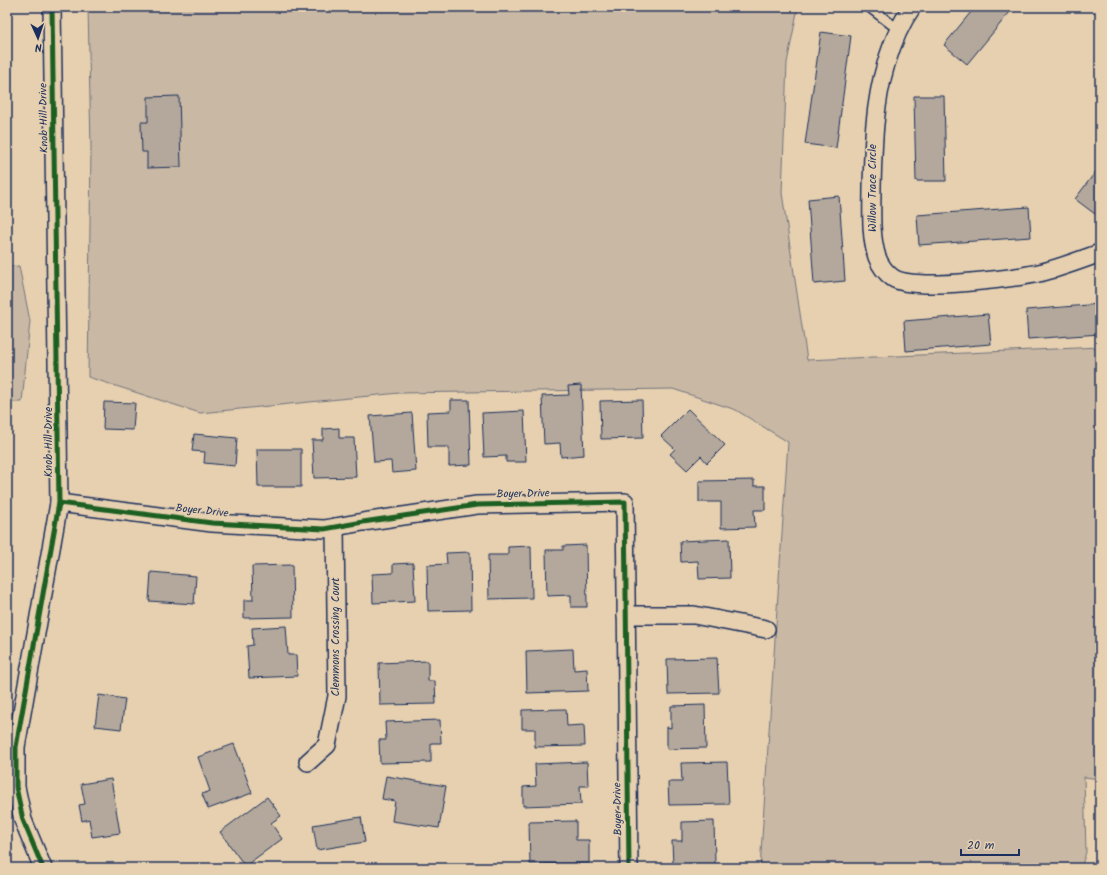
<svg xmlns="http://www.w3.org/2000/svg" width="1107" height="875" viewBox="0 0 1107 875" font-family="Kalam,sans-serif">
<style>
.green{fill:#c9b8a3;stroke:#727480}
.building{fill:#b3a89b;stroke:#1b2f5e}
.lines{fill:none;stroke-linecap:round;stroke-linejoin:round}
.service-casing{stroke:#1b2f5e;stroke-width:12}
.minor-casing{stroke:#1b2f5e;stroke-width:20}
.service{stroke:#e6d0af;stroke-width:9}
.minor{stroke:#e6d0af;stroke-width:17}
.cycleway-casing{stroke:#e6d0af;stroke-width:8}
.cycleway{stroke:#1b5e20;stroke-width:5}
.labels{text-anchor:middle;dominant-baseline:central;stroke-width:3.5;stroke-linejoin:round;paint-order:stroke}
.street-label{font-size:11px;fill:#1b2f5e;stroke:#e6d0af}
</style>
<rect width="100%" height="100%" fill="#e6d0af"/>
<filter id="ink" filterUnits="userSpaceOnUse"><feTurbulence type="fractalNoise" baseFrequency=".025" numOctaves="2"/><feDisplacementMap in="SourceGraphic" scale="8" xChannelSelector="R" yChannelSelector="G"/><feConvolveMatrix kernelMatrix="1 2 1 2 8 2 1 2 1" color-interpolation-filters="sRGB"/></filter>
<g filter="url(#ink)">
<g class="green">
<polygon points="88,7 798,7 787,63 782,193 807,360 1100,347 1100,779 1084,777 1086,852 1081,868 760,868 788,442 736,410 673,389 399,393 200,413 88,377 91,148"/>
<polygon points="19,266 30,321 22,402 7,402 7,267"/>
</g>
<g class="building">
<polygon points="975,7 1014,7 967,64 944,45"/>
<polygon points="821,32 851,36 836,148 805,144"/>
<polygon points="179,96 181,167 147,168 147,152 142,152 141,122 148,122 148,97"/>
<polygon points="914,96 944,96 946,181 916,181"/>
<polygon points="1100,166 1100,216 1099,217 1075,199"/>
<polygon points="839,196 845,281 814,284 808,199"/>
<polygon points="1029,207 1031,237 919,245 917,215"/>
<polygon points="1100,304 1100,334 1028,339 1026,310"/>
<polygon points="988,314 991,344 906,351 904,321"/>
<polygon points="581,385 584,455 561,457 560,443 544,444 542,396 569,395 568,386"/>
<polygon points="451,400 469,400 471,465 449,466 449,447 428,447 427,412 451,411"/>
<polygon points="642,400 643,438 601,439 600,401"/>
<polygon points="104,402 135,403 133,430 103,429"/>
<polygon points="688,409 725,445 707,463 701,456 687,470 670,454 675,449 661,436"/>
<polygon points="524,411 526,462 506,462 506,456 484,457 482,413"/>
<polygon points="412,413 416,471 392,473 391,461 374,462 370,416"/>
<polygon points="339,428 339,438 354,438 356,477 314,478 312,440 323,440 323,429"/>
<polygon points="194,434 237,438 235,466 204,463 205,452 192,451"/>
<polygon points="257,449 301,449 301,487 258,487"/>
<polygon points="754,480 754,486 765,486 765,510 754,510 755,527 721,528 721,502 699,502 699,481"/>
<polygon points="729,539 730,578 699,579 698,561 681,562 680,541"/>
<polygon points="586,545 587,607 571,607 571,595 547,596 546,550 563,550 563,546"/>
<polygon points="531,546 532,598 489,599 488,555 508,555 508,547"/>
<polygon points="470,552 471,610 428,611 427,565 447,564 446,553"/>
<polygon points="413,563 415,601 373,603 372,574 393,573 393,564"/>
<polygon points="292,565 293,617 244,618 244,600 253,600 252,566"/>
<polygon points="151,572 196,576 194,604 149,601"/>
<polygon points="286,626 288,655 296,655 297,676 249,678 247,646 253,645 252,628"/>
<polygon points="573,649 574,670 587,669 588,691 527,693 526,651"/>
<polygon points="717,658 719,693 668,694 667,659"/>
<polygon points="428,661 428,681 435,681 436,704 380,705 379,663"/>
<polygon points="99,695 125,699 121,729 95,726"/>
<polygon points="705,705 706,748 667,749 667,727 671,728 671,706"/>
<polygon points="566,709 567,726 584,725 585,746 535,747 535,729 522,729 522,710"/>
<polygon points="440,720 441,743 431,743 431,762 380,763 379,740 386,740 385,722"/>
<polygon points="234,744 252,793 208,809 202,794 210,791 198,757"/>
<polygon points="587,762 588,786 580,786 581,804 523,806 523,787 536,786 535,764"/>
<polygon points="727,762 729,804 669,805 668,782 682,782 681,763"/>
<polygon points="386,776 446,786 439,828 392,821 395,801 382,799"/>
<polygon points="111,779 120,833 92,837 89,819 82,821 79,805 85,804 81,784"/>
<polygon points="267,797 281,816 271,823 282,839 245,866 220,832"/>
<polygon points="361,817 365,842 317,850 313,825"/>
<polygon points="576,821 576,840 589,840 589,863 530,864 529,822"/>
<polygon points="714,821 715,864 673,865 672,841 682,841 682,822"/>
</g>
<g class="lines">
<defs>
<polyline id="service" points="869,7 899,30"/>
<g id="minor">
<path d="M912,7C900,24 892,44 886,64C874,104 873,146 872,187C872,210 870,235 877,257C880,265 886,273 893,278C913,292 1017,278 1043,272C1062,267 1081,260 1100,253"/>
<polyline points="59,503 212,523 324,529 363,522 477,505 625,502 629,868"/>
<polyline points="626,615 694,615 766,629"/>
<polyline points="308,762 327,745 337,696 335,527"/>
<polyline points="43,868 23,820 16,787 16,747 59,503 52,7"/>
</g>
</defs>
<use href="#service" class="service-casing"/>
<use href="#minor" class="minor-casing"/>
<use href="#service" class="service"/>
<use href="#minor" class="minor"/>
<defs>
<g id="cycleway">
<polyline points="59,503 212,523 324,529 363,522 477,505 625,502 629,868"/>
<polyline points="43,868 23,820 16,787 16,747 59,503 52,7"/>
</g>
</defs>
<use href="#cycleway" class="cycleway-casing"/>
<use href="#cycleway" class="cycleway"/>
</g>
</g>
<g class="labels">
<g class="street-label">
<text transform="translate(44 118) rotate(-91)">Knob Hill Drive</text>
<text transform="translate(873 188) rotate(-90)">Willow Trace Circle</text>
<text transform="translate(49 442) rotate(-90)">Knob Hill Drive</text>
<text transform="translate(523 494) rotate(-1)">Boyer Drive</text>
<text transform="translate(202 511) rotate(6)">Boyer Drive</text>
<text transform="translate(336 637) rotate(-90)">Clemmons Crossing Court</text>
<text transform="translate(618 809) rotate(-91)">Boyer Drive</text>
</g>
</g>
<rect width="1107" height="875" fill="none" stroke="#e6d0af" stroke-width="24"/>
<rect x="12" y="12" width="1083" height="851" fill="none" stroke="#1b2f5e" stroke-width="1.5" filter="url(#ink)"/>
<g transform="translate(38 38) rotate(177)" stroke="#e6d0af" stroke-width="3" paint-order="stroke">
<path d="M0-3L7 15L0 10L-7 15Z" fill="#1b2f5e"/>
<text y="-6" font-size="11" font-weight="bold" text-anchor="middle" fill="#1b2f5e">N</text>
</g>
<path d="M961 849v6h58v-6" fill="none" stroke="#1b2f5e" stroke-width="2"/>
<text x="967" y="849" font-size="12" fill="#1b2f5e" stroke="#e6d0af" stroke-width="3" paint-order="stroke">20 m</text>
</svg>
